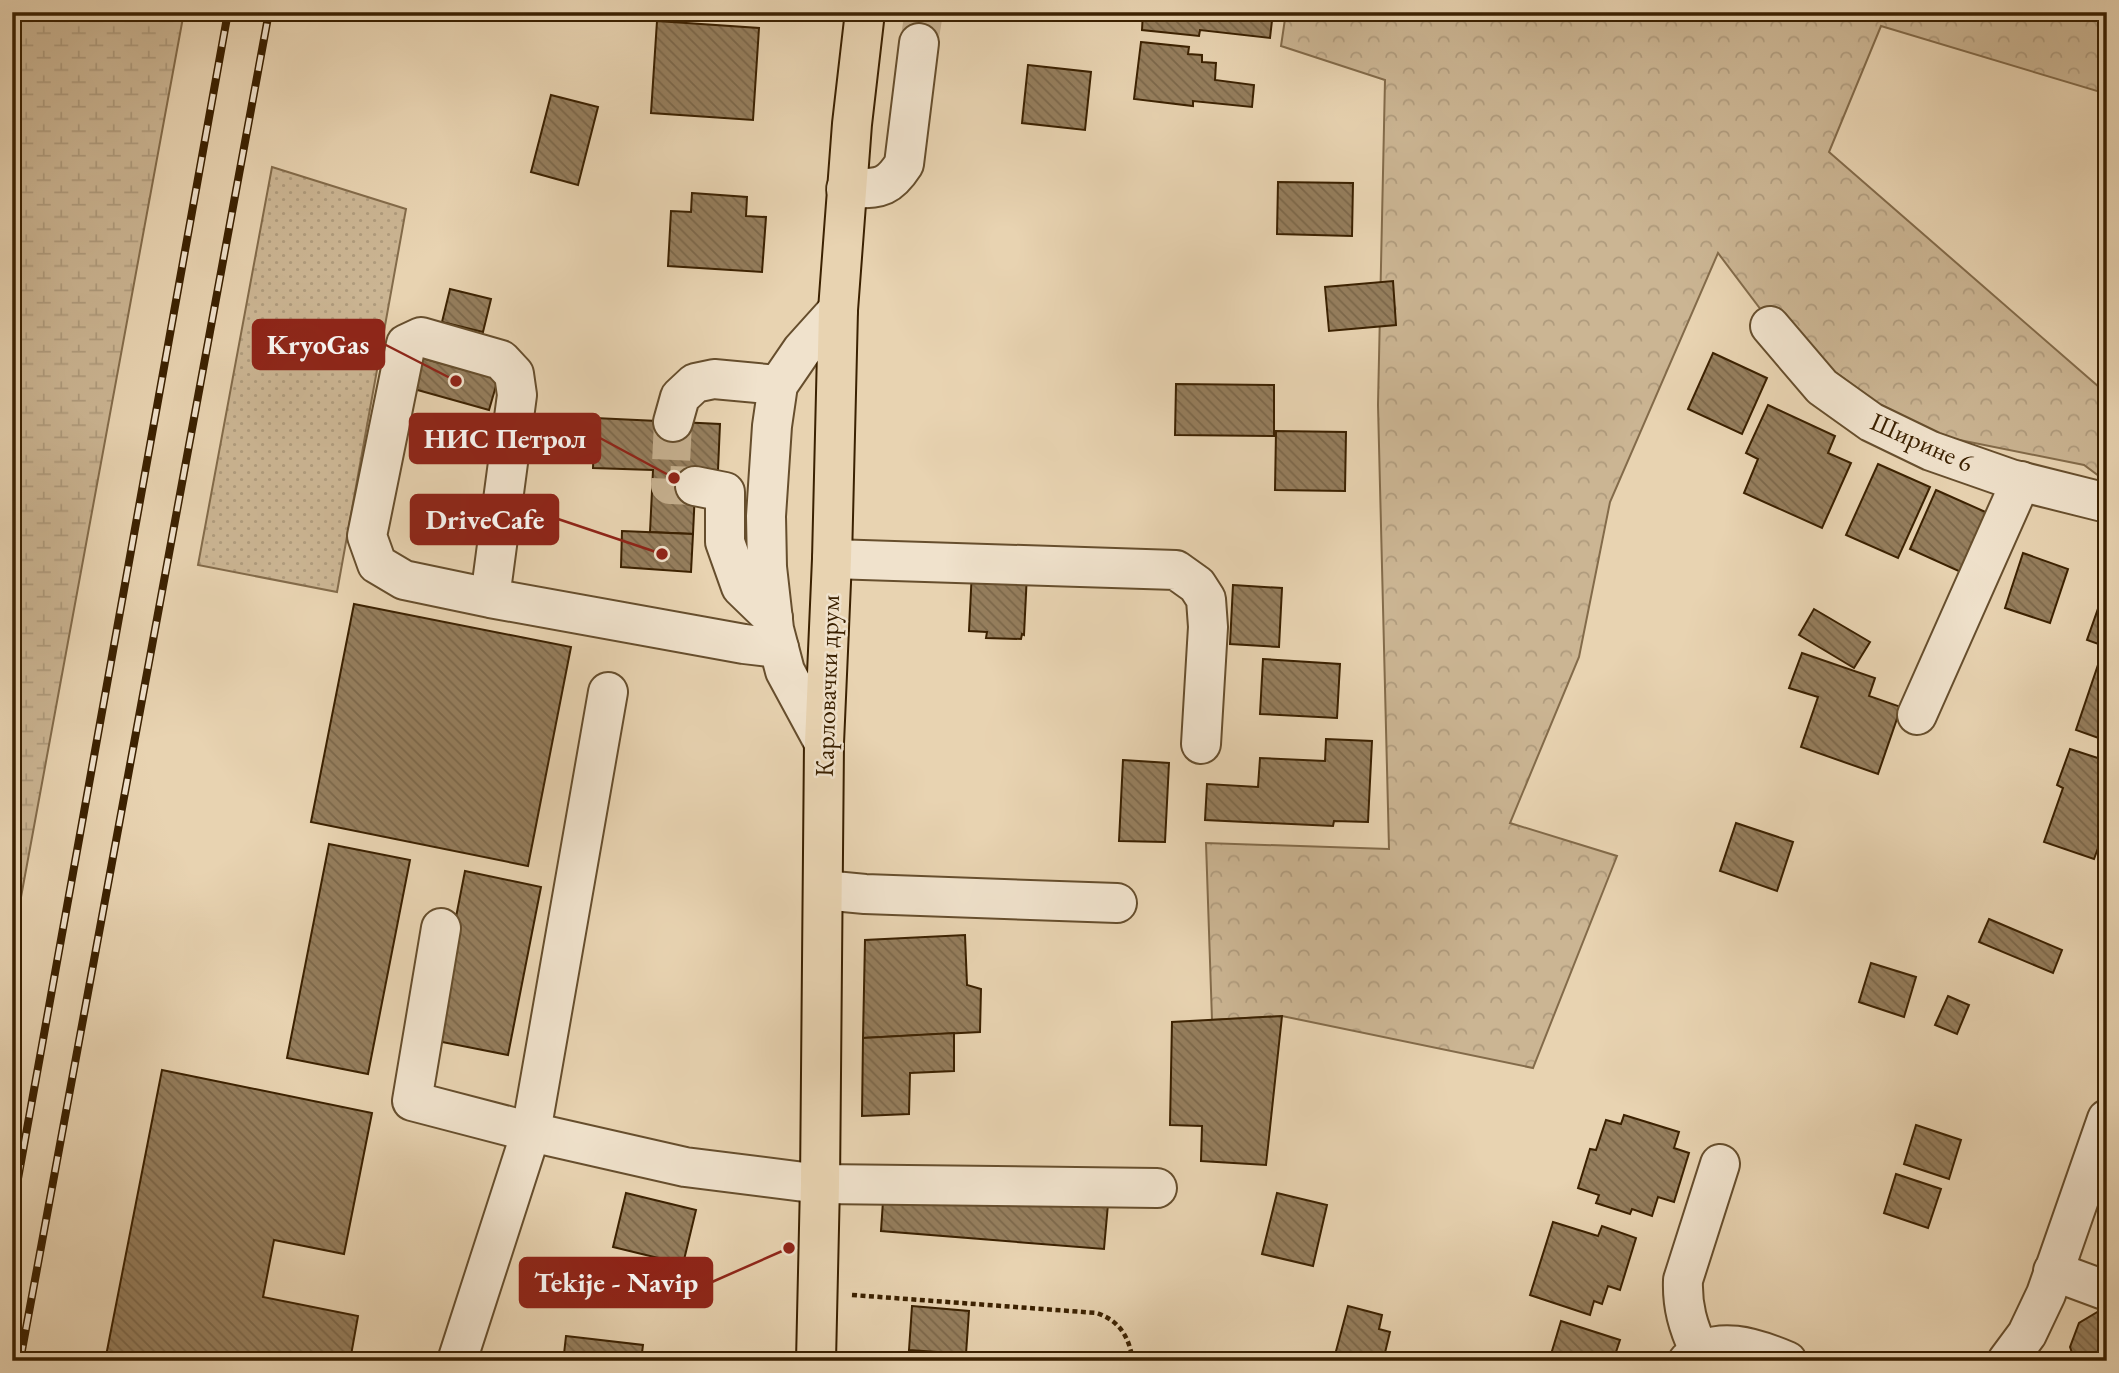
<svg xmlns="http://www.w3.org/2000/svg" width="2119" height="1373" viewBox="0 0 2119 1373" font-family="'EB Garamond',serif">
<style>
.grass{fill:url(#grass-dots);stroke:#836b4a;stroke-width:2}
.forest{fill:url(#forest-crowns);stroke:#836b4a;stroke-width:2}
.wetland{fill:url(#wetland-marsh);stroke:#836b4a;stroke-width:2}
.building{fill:url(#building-back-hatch);stroke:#3b2101;stroke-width:2}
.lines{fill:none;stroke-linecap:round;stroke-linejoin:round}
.minor-tunnel{stroke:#c5af8e;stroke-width:38;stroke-dasharray:38 19;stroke-linecap:butt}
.minor-casing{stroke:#664e2d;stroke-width:42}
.major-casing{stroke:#3b2101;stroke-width:42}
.path{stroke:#3b2101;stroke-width:4.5;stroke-dasharray:5 3.5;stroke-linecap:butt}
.minor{stroke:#f0e2cc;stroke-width:38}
.major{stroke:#e8d3b1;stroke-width:38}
.rail-casing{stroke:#3b2101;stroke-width:8}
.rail{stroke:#f0e2cc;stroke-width:5;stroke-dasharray:16;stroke-linecap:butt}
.labels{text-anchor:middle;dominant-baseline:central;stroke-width:5;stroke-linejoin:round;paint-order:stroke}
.street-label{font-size:26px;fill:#3b2101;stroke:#f0e2cc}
.leader{fill:none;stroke:#8f2418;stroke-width:2.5}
.callout-dot{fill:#8f2418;stroke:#f0e2cc;stroke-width:2.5}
.callout{fill:#8f2418;stroke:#8f2418;stroke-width:2.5}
.callout-label{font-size:28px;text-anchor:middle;font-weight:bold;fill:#fff}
</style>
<defs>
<pattern id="grass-dots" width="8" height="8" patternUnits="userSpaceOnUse" patternTransform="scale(1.75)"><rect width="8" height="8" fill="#cbb593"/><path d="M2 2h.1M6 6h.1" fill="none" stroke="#af9b7d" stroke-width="1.8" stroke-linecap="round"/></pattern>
<pattern id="forest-crowns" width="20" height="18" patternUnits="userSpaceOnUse" patternTransform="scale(1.75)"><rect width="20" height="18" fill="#cbb593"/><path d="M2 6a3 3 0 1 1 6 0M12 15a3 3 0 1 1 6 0" fill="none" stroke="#af9b7d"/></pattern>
<pattern id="wetland-marsh" width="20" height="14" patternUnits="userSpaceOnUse" patternTransform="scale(1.75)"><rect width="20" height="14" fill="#cbb593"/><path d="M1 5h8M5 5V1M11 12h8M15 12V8" fill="none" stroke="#af9b7d"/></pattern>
<pattern id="building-back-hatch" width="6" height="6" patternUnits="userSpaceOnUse" patternTransform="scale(1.75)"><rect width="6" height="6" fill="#957e5d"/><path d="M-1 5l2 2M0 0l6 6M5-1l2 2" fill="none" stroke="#7b674a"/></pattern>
</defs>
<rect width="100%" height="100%" fill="#e8d3b1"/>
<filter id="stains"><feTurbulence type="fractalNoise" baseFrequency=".00286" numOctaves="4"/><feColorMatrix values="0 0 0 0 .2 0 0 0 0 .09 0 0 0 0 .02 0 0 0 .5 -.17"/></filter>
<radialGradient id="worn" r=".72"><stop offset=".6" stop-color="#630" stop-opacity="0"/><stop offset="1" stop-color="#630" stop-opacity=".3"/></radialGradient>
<polygon class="grass" points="272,167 406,209 337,592 198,565"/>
<polygon class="forest" points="1286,12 2107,12 2107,94 1881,26 1829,152 2107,394 2107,482 2084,465 1915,431 1774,327 1718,253 1610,502 1579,657 1510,823 1617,856 1533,1068 1282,1016 1212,1020 1206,843 1389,849 1378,405 1385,80 1281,46"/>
<polygon class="wetland" points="12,12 184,12 12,946"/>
<g class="building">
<polygon points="1143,12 1273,12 1270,38 1200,30 1199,36 1142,30"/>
<polygon points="657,21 759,28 753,120 651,113"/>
<polygon points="1141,42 1189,47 1188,54 1202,55 1202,62 1216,63 1215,80 1254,85 1252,107 1193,101 1193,106 1134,99"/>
<polygon points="1028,65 1091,72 1085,130 1022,123"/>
<polygon points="551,95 598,107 578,185 531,172"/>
<polygon points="1278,182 1353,183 1352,236 1277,234"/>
<polygon points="692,193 747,197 746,216 766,217 762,272 668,266 671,211 691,212"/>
<polygon points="1393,281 1396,325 1329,331 1325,287"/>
<polygon points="450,289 491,299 483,332 442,322"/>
<polygon points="1713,353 1767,378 1742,434 1688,409"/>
<polygon points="422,358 498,379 489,410 414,389"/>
<polygon points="1176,384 1274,385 1274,436 1175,435"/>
<polygon points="1768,405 1835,436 1828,453 1851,463 1822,528 1744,493 1758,459 1746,453"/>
<polygon points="595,418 720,424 718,470 696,469 693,534 650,532 653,470 593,468"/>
<polygon points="1276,431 1346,432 1345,491 1275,490"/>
<polygon points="1878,464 1930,487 1898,558 1846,535"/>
<polygon points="1936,490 1990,514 1963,573 1910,549"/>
<polygon points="622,531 693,534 691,572 621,567"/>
<polygon points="2023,553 2068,569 2050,623 2005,608"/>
<polygon points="972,570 1027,573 1024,635 1022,634 1021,639 986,638 987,632 969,631"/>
<polygon points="2107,583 2107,647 2087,640"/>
<polygon points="1233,585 1282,588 1279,647 1230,644"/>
<polygon points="354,604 571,647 528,866 311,822"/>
<polygon points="1814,609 1870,642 1854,668 1799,635"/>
<polygon points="1802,653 1875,678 1869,696 1901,707 1878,774 1801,747 1818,697 1789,688"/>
<polygon points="1263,659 1340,664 1337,718 1260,714"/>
<polygon points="2100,659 2107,661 2107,741 2076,730"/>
<polygon points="1326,739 1372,741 1368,822 1334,821 1333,826 1205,820 1207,784 1258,787 1260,758 1325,761"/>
<polygon points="2070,749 2107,761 2107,833 2104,832 2094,859 2044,842 2063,788 2057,785"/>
<polygon points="1123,760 1169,763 1165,842 1119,841"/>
<polygon points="1736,823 1793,842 1777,891 1720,871"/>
<polygon points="329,844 410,860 368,1074 287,1058"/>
<polygon points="465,871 541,887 508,1055 432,1040"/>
<polygon points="1989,919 2062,950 2053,973 1979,942"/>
<polygon points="965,935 967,985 981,989 980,1032 863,1038 865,940"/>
<polygon points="1871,963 1916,977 1904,1017 1859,1002"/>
<polygon points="1948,996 1969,1005 1957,1034 1935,1025"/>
<polygon points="1282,1016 1266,1165 1201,1161 1202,1126 1170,1125 1172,1022"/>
<polygon points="954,1033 954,1071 910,1073 909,1114 862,1116 863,1038"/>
<polygon points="162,1070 372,1113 344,1254 274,1240 263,1297 358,1316 350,1361 105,1361"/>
<polygon points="1624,1115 1679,1132 1674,1148 1689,1153 1674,1202 1658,1197 1652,1216 1632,1209 1630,1214 1596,1203 1599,1195 1578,1188 1590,1149 1596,1150 1606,1120 1621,1124"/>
<polygon points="1916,1125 1961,1140 1949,1179 1904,1164"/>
<polygon points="1896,1174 1941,1189 1928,1228 1884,1213"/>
<polygon points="884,1186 1108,1204 1104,1249 881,1231"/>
<polygon points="626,1193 696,1210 683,1264 613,1247"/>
<polygon points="1277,1193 1327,1205 1313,1266 1262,1254"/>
<polygon points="1553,1222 1598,1236 1602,1226 1636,1238 1620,1290 1608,1286 1602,1304 1594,1301 1590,1315 1530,1295"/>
<polygon points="912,1306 969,1311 966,1354 909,1350"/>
<polygon points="1348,1306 1382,1315 1379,1329 1390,1332 1383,1361 1361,1361 1335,1355"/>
<polygon points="2099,1311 2107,1313 2107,1361 2075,1361 2070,1347 2079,1323"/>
<polygon points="1561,1321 1620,1340 1613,1361 1549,1361"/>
<polygon points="566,1336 643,1345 641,1361 547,1361 548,1352 564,1354"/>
</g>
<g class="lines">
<g class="minor-tunnel">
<polyline points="919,43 924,12"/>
<polyline points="673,422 670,485 695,486"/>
</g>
<defs>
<g id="minor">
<path d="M846,189C877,187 886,192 904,164L919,43"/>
<polyline points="1770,326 1822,387 1871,422 1931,451 2011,479 2107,503"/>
<polyline points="673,422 680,397 695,383 714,379 778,385"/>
<polyline points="695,486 725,492 725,542 741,587 773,618"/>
<polyline points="832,559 1176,570 1197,585 1206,599 1208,627 1201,744"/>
<polyline points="490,598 517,395 514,374 501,360 421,337 406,344 367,536 377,564 404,580 490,598 744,644 779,648"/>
<polyline points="1917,715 2021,481"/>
<polyline points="824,743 785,671 774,629 767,567 766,516 772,426 778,385 802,350 838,310"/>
<polyline points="823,890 865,894 1117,903"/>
<polyline points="441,928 412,1101 531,1132 685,1167 820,1184 1157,1188"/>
<polyline points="2053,1271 2107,1291"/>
<path d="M1699,1350C1688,1327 1682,1306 1683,1280L1720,1164"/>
<polyline points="457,1361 531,1132 608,692"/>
<path d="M1688,1361C1715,1333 1756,1348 1787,1361"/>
<polyline points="2007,1361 2027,1334 2046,1294 2107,1119"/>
</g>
<polyline id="major" points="816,1361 820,1184 824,743 832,559 838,310 852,124 865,12"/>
</defs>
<use href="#minor" class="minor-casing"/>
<use href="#major" class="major-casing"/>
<path class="path" d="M852,1295L1097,1313C1120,1321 1129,1337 1133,1361"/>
<use href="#minor" class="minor"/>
<use href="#major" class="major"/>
<defs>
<g id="rail">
<polyline points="12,1212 228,12"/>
<polyline points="20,1361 269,12"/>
</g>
</defs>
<use href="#rail" class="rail-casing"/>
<use href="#rail" class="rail"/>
</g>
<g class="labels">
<g class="street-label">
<text transform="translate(1922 442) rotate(24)">Ширине 6</text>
<text transform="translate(827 686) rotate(-88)">Карловачки друм</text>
</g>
</g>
<path class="leader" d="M456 381L384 344M674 478L600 438M662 554L558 519M789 1248L712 1282"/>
<g class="callout-dot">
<circle cx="456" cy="381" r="7"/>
<circle cx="674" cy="478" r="7"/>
<circle cx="662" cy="554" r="7"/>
<circle cx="789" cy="1248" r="7"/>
</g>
<g class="callout">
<rect x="253" y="320" width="131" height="49" rx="7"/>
<rect x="410" y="414" width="190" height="49" rx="7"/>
<rect x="411" y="495" width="147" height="49" rx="7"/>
<rect x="520" y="1258" width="192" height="49" rx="7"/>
</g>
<g class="callout-label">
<text x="318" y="354">KryoGas</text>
<text x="505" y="448">НИС Петрол</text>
<text x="485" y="529">DriveCafe</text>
<text x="616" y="1292">Tekije - Navip</text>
</g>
<rect width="2119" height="1373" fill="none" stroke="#e8d3b1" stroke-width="42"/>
<rect x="14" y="14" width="2091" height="1345" fill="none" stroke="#3b2101" stroke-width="3.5"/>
<rect x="21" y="21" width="2077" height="1331" fill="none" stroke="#3b2101" stroke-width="2"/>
<rect width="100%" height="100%" filter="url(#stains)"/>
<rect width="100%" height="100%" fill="url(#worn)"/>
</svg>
